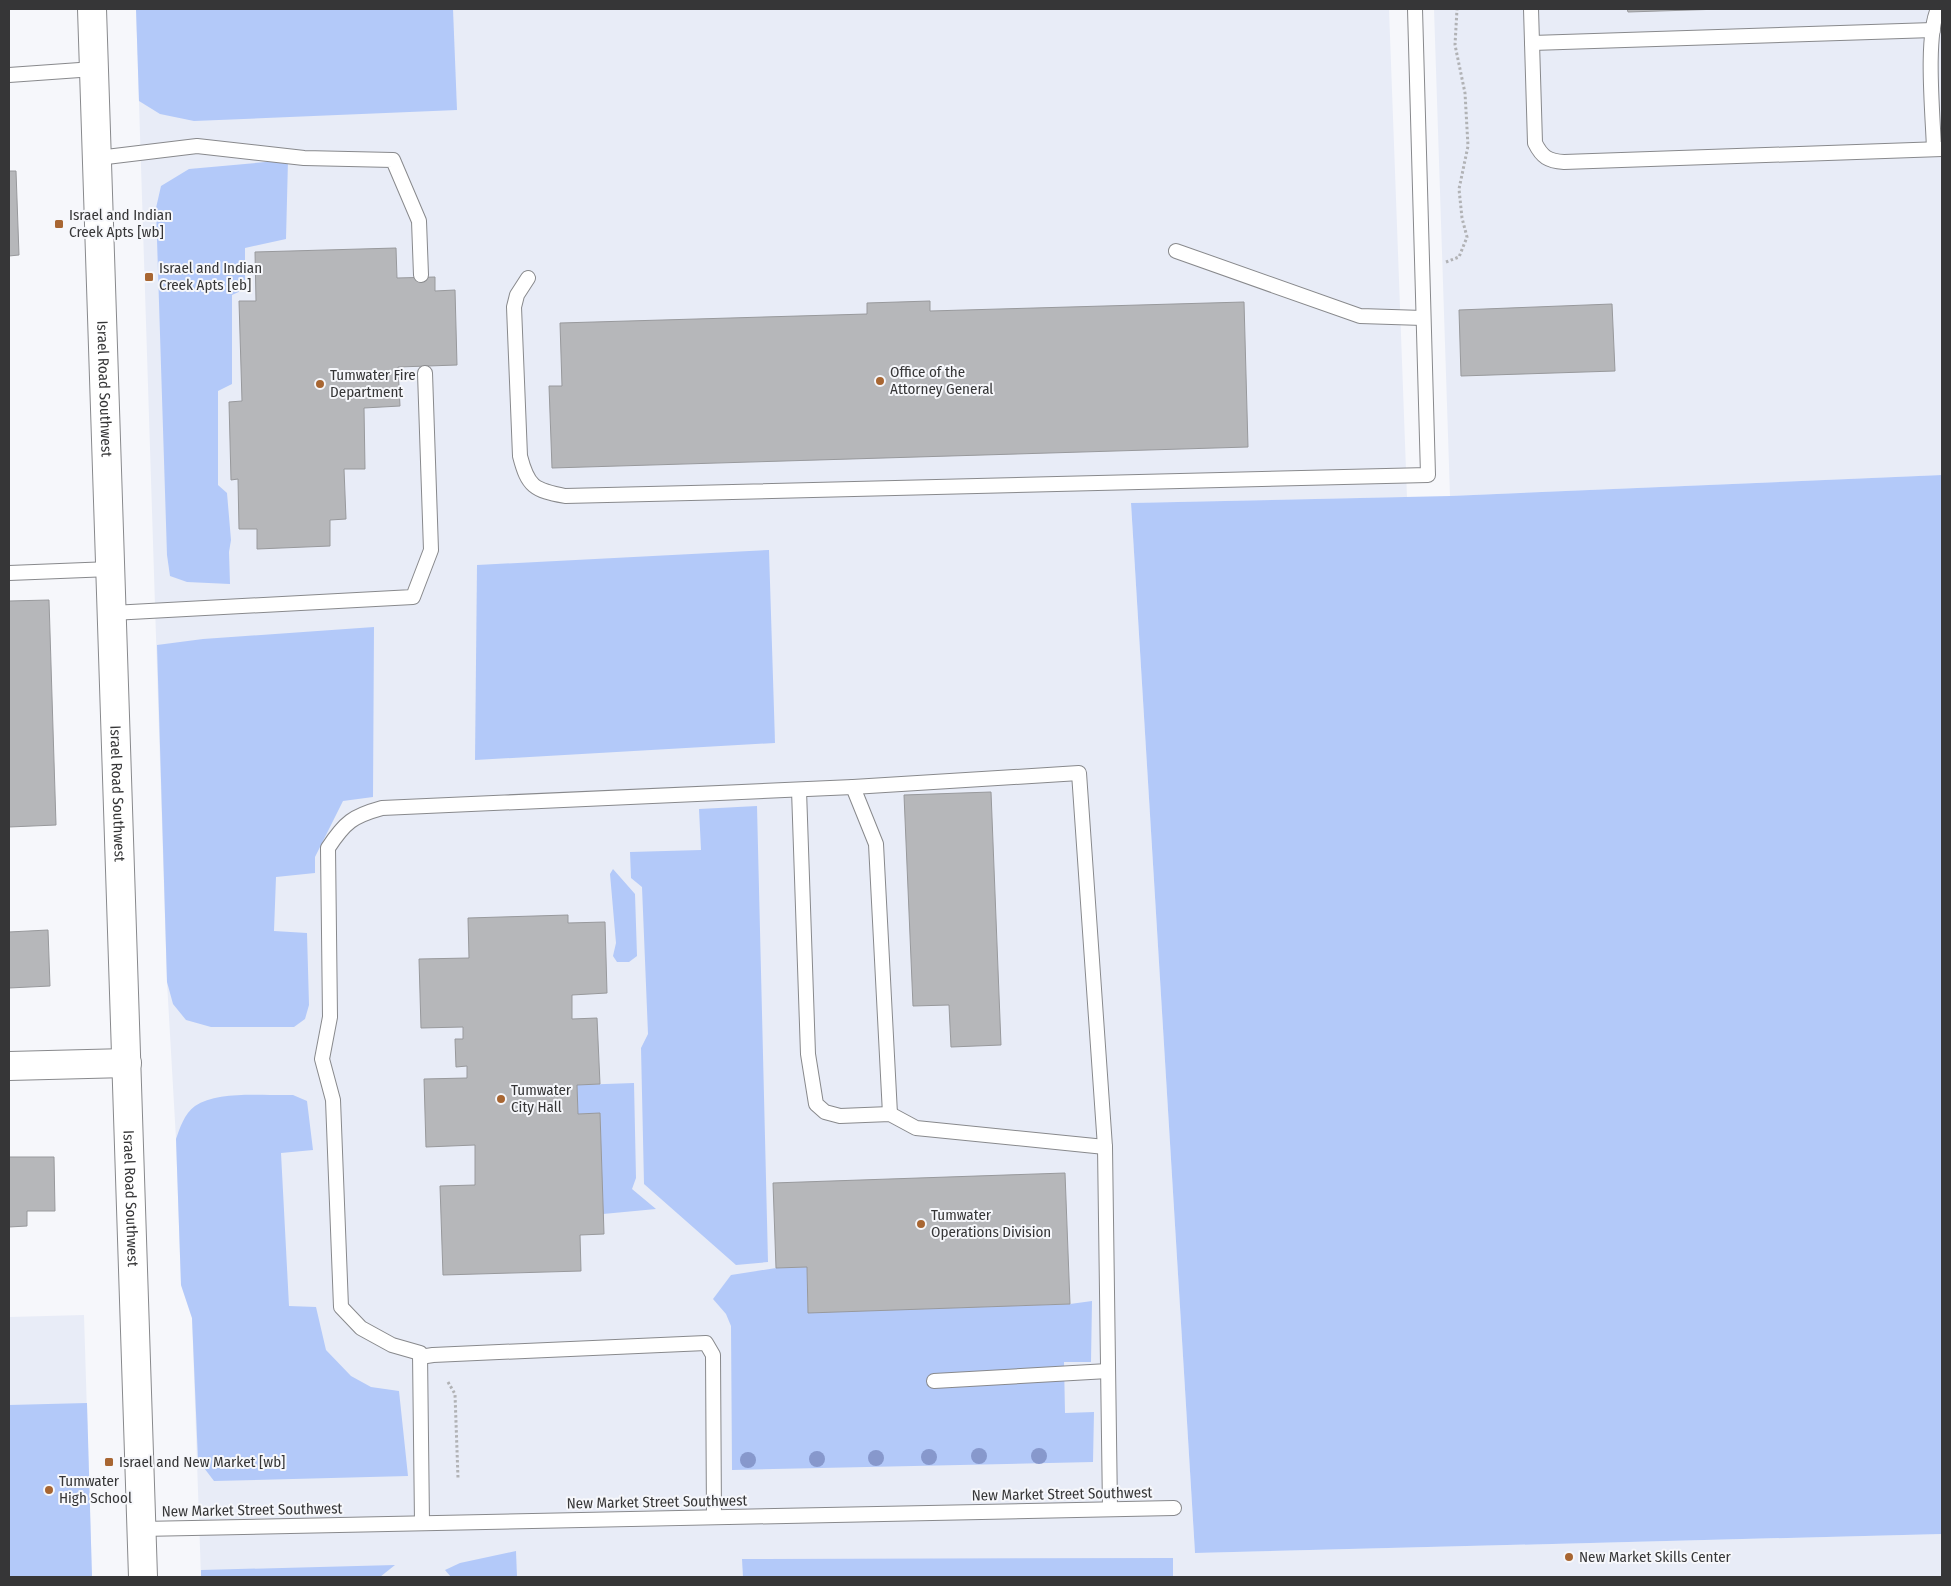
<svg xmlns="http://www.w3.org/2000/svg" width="1951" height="1586" viewBox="0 0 1951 1586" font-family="'Fira Sans Condensed',sans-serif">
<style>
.built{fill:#e8ecf7}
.green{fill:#b3c9f9}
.building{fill:#b6b7ba;stroke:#98999c}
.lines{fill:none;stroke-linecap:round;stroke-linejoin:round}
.lane-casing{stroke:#88898c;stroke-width:16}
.secondary-casing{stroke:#88898c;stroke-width:30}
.path{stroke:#b1b2b5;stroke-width:3;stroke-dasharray:2.5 2.5;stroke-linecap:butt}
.lane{stroke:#fff;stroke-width:14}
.secondary{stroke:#fff;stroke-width:28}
.tree{fill:#8798cc}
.poi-dot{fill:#a86632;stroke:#f6f7fb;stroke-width:2}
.labels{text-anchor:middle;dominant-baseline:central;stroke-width:4;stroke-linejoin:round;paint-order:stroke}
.poi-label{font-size:15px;fill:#363637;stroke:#f6f7fb;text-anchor:start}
.street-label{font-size:15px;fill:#363637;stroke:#f6f7fb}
</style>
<rect width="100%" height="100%" fill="#f6f7fb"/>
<g class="built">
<polygon points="136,9 1389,9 1407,497 1131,503 1195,1553 1942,1534 1942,1577 201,1577 192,1318 181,1285 176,1139 167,982"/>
<polygon points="1434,9 1942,9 1942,475 1450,496"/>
<polygon points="84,1315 92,1577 9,1577 9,1317"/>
</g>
<g class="green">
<polygon points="136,9 453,9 457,110 194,121 160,114 139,101"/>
<polygon points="288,160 286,239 245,248 245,289 232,295 232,384 218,391 218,485 227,493 231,540 229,552 230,584 187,582 170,576 167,555 156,208 161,186 189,169"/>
<polygon points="1942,475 1942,1534 1195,1553 1131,503 1450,496"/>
<polygon points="769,550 775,743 475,760 477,565"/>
<polygon points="374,627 373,797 343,801 315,857 315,873 276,877 274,931 307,933 309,1005 305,1019 294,1027 211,1027 186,1020 173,1004 167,982 157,645 203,639"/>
<polygon points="757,806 768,1262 736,1265 644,1184 641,1048 648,1034 642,887 631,878 630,852 701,850 699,809"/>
<polygon points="613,869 635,894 637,956 629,962 617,962 613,956 616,943 610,874"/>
<polygon points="634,1083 636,1178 632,1189 656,1209 603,1214 600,1113 578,1114 577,1085"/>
<path d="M293,1095L307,1101L313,1150L281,1153L289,1306L316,1307L326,1350L351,1376L371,1387L399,1391L408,1476L214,1481L198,1460L192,1318L181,1285L176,1139C180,1128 184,1114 195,1106C218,1090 265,1096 293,1095Z"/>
<polygon points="807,1267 808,1312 1070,1304 1092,1301 1091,1362 1064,1362 1065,1413 1094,1412 1093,1462 732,1470 731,1326 726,1314 713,1299 731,1275 776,1268"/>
<polygon points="87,1403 92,1577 9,1577 9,1405"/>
<polygon points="516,1551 517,1577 451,1577 445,1570 460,1563"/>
<polygon points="1173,1558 1173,1577 743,1577 742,1559"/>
<polygon points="395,1565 380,1577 201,1577 201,1570"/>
</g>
<g class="building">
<polygon points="1627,9 1722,9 1628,12"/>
<polygon points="9,171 16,171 19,255 9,256"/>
<polygon points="396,248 397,278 435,277 435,291 455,290 457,365 398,367 400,406 364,408 365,469 344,469 346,519 330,520 330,546 257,549 257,529 239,529 238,479 231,480 229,402 242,401 239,301 256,301 255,252"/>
<polygon points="930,301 930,311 1244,302 1248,447 552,468 549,386 562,386 560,323 867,314 867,303"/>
<polygon points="1612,304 1615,371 1461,376 1459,310"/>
<polygon points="49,600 56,825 9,827 9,601"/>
<polygon points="991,792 1001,1045 951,1047 949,1005 913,1006 904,795"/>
<polygon points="568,915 568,923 605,922 607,993 572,995 572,1019 597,1018 600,1084 577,1085 578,1114 600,1113 604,1234 580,1235 581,1271 443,1275 440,1186 475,1185 475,1145 426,1147 424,1079 467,1078 467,1066 456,1067 455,1039 463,1039 463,1027 421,1028 419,959 469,958 468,918"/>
<polygon points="48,930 50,986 9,988 9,932"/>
<polygon points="9,1157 54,1157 55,1211 27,1211 27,1226 9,1227"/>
<polygon points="1065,1173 1070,1304 808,1313 807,1267 776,1268 773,1183"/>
</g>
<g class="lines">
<defs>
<g id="lane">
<path d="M1531,9L1535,143C1542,157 1548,161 1564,162L1942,149"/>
<polyline points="1532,43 1933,30"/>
<polyline points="9,75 94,69"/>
<path d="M1934,149C1933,116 1925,37 1938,9"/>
<polyline points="98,158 197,146 304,158 393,160 419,221 421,275"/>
<polyline points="1176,251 1360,316 1423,318"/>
<path d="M528,278L517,295L514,307L520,456C528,487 534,490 565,496L1428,475L1415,9"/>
<polyline points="9,573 111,569"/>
<polyline points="112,613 413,597 431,550 425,373"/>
<polyline points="853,787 876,844 890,1114"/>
<polyline points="799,790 808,1054 816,1104 825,1112 840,1116 890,1114 916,1128 1105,1147"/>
<polyline points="420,1357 433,1355 706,1343 713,1355 714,1517"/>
<polyline points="934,1381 1108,1371"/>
<path d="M422,1523L420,1353L392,1345L361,1328L341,1307L333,1100L322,1059L330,1017L328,848C345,822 353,816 382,808L853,787L1079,773L1105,1147L1110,1509"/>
<polyline points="141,1529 1174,1508"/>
</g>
<g id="secondary">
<path id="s1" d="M92,9L143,1577"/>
<polyline points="9,1066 127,1063"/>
</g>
</defs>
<use href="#lane" class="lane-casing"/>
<use href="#secondary" class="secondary-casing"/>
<g class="path">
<polyline points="1446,262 1459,257 1467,237 1462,218 1459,189 1468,146 1465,93 1455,45 1457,9"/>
<polyline points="448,1382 455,1394 458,1478"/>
</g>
<use href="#lane" class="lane"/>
<use href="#secondary" class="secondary"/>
</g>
<g class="tree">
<circle cx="979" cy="1456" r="8"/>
<circle cx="1039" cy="1456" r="8"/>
<circle cx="929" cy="1457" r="8"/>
<circle cx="876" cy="1458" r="8"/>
<circle cx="817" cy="1459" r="8"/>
<circle cx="748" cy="1460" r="8"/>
</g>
<g class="poi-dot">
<rect x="54" y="219" width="10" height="10" rx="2.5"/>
<rect x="144" y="272" width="10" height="10" rx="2.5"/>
<circle cx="880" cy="381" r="5"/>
<circle cx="320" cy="384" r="5"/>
<circle cx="501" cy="1099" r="5"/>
<circle cx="921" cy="1224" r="5"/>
<rect x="104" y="1457" width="10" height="10" rx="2.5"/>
<circle cx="49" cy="1490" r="5"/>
<circle cx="1569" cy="1557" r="5"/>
</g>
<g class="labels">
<g class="poi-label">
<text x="69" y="215">Israel and Indian<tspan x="69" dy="17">Creek Apts [wb]</tspan></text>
<text x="159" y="268">Israel and Indian<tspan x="159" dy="17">Creek Apts [eb]</tspan></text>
<text x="890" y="372">Office of the<tspan x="890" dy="17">Attorney General</tspan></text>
<text x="330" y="375">Tumwater Fire<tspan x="330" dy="17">Department</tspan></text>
<text x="511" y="1090">Tumwater<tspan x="511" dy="17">City Hall</tspan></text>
<text x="931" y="1215">Tumwater<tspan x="931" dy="17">Operations Division</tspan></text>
<text x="119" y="1462">Israel and New Market [wb]</text>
<text x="59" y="1481">Tumwater<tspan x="59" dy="17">High School</tspan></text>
<text x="1579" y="1557">New Market Skills Center</text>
</g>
<g class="street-label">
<text stroke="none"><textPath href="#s1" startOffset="380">Israel Road Southwest</textPath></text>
<text stroke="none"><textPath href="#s1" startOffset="785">Israel Road Southwest</textPath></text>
<text stroke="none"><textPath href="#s1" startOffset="1190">Israel Road Southwest</textPath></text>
<text transform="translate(1062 1494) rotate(-1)">New Market Street Southwest</text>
<text transform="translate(657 1502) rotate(-1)">New Market Street Southwest</text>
<text transform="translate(252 1510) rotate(-1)">New Market Street Southwest</text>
</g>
</g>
<rect width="1951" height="1586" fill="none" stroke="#363637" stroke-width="20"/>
</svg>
